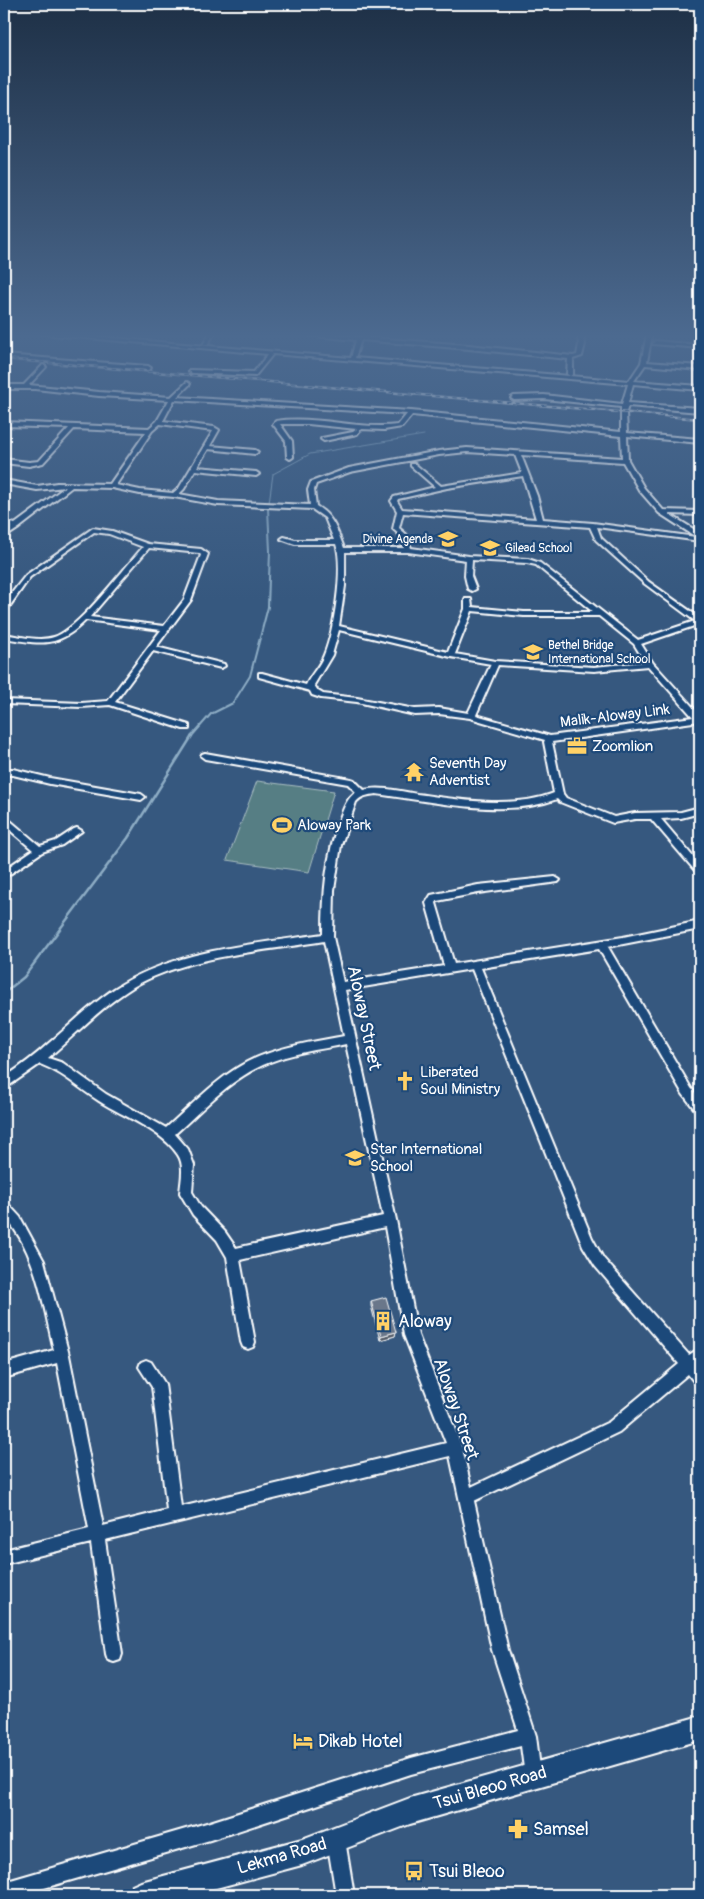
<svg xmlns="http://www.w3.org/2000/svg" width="704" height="1899" viewBox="0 0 704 1899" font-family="Pangolin,sans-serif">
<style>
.built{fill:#466182}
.green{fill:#567e84;stroke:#aabec2}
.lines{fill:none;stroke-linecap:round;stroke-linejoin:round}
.stream-far2{stroke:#8eadc5;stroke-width:1}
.stream-far1{stroke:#8eadc5;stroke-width:2}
.stream{stroke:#8eadc5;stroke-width:2.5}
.street-casing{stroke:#fff;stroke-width:4}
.secondary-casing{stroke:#fff;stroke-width:4}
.street{fill:#1f4a7a;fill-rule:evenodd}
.secondary{fill:#1f4a7a;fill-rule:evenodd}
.rail-casing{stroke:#fff;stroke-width:2.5}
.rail{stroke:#1f4a7a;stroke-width:1;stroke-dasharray:4.5;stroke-linecap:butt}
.wall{fill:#5c6677;stroke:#fff}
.shaded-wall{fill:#4b5361;stroke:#fff}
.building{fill:#6b778a;stroke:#fff}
.labels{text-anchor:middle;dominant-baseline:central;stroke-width:4.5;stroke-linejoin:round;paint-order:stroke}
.far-poi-label{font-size:12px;fill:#fff;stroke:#1f4a7a;text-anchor:start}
.street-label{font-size:15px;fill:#fff;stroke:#1f4a7a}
.poi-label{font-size:15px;fill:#fff;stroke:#1f4a7a;text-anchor:start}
.near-street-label{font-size:18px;fill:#fff;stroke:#1f4a7a}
.near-poi-label{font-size:18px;fill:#fff;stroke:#1f4a7a;text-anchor:start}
</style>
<rect width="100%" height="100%" fill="#36587f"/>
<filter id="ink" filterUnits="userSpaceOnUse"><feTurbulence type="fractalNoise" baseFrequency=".02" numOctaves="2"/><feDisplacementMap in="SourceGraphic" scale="10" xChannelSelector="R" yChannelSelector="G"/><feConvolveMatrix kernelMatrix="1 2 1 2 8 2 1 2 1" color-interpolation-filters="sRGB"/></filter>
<g filter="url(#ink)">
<polygon class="built" points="4,358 465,398 584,406 700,418 700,419 4,361"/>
<polygon class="green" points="257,781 334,791 309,872 227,860"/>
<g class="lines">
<polyline class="stream-far2" points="268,510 273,474 310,454 424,435"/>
<polyline class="stream-far1" points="191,737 211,714 233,703 250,676 268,607 270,551 268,509"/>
<polyline class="stream" points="4,993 24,977 128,838 192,736"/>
<defs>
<g id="street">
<path d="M41,334H64L351,358L356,340L294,334H319L469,345L573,356L577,355L579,344L577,334H582L585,344L582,356L573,359V374L570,376L567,374L568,359L469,349L361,340L355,358L629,381L641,363L647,334H652L647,362L700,366V370L645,365L634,381L700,386V390L633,384L628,403L700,408V412L628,406L626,412L627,433L700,439V443L627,436L628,460L644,488L663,510L700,511V515L669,514L700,533V541L597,527L601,538L649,582L700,618V624L641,644L653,663L700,715V721L552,742L563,794L566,798L614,817L635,813L681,812L700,807V813L681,818L661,819L700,865V874L697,873L651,819H635L613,823L560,802L557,799C503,819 432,801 376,794C368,795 361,796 356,802L341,845L334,890L333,937L343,982L444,966L426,903L431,895L478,885L555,877L560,880L558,882L478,893L437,901L436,903L454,964L623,937L700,921V929L608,947L691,1088L700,1099V1112L696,1111L683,1094L599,949L481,968L592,1238L603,1258L689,1355L700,1348V1363L698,1365L700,1368V1385L695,1383L688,1374L619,1432L474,1501L508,1650L536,1736L541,1776L539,1782L533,1784L527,1782L525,1776L521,1746L411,1774L210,1840L20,1895H4V1882L210,1822L411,1758L518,1730L492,1650L450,1456L105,1540L122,1654L120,1660L114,1662L108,1660L106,1654L91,1543L4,1564V1550L89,1529L57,1363L4,1378V1364L54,1350C43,1305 37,1252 4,1216V1202L8,1204L20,1217L44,1261L69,1355L103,1526L167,1510L153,1394L152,1387L139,1367L141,1362L146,1360L151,1362L165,1384L181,1507L446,1443L404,1335L385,1227L240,1260L255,1342L253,1347L248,1349L243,1347L241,1342L227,1257L217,1240L193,1215L180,1193C181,1181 185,1165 178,1155C162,1130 124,1117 99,1101C78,1088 64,1073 40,1064L4,1089V1078C20,1067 35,1056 49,1043C71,1025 90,1005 114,989C172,950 255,944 323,934C323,894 326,856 340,818C344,808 347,798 356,792L348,784L205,759L201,756L202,754L205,753L351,779L354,780L364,790C381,786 400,791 417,794C461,800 512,809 554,793L544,742L545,740L470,718L439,714L415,715L357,702L321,698L312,695L310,691L259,677V673H262L306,685C311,674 320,666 324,655C334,631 344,568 336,544H295L281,539L284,537L295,540H334L325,518L312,509L218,505L174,497L140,494L112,488L72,487L19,528L4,538V533L11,527L4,525V521L15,524L65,487L37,490L4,484V480L37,486L57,483L110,484L146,432L74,429L43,463L29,466L4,463V459L29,462L39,461L69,428L4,426V422L149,428L157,421L169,400L99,396L35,389H4V385H24L43,365L46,367L29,385L99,392L171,397L187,382L190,384L177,397L411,411L621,432V407L544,399L514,400L511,398L514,396L544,395L622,404L628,384L273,354L255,376L192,373L189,371L190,370L254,372L268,354ZM174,400L407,414L398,425C357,430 316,415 276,421L273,424L286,441L287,457L290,459L293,457L292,441L280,424H308L357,429L353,432L322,438L321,439L324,441L357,434L361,429L384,430L402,427L412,415L621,436L622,458L467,448L439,451L349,468L311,482L308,490L310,505L218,501L179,494L184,489L195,470L256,476L259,474L256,472L197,467L208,449L255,454L258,452L255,450L210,446L219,430L214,427L163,421ZM160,424L213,431L179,488L173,493L140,490L116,485L152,431ZM467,452L515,455L522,473L441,486L415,464H411V466L435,487L394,497L391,501L397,511L393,529L401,536L404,548H344C337,530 333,516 316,506L314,490L316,484L350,472L439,455ZM521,455L623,462L639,490L659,513L696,537L593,523L543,519L537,496ZM523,476L536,519L402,509L397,501L398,499L447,488ZM403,513L590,527L596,540L645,584L695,621L638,640L540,563L528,559L469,556L411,548L407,535L399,528ZM345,552H408L466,560L465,576L468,589L472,591L476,589L471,576L472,560L527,563L536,565L593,612H524L472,607L471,599H465V609L448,652L339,626L345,586ZM472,611L524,616H599L634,644L645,662L594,667L495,661L455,654ZM339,630L451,657L491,664L468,713L439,708L415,709L357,698L323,694L318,691L314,685L332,655ZM498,665L594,671L648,666L693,717L550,736L476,715ZM324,941L344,1036C312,1042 277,1047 247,1062C217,1078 192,1105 166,1128L106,1094L63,1063L48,1058C76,1034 101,1007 133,987C185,956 265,951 324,941ZM472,969L583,1246L595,1266L679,1364L609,1422L471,1487L462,1448L418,1335L396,1220L345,990ZM346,1044L383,1216L236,1248L225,1232L201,1207L192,1192L194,1165L188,1149L175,1134C202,1110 229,1080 263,1065C289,1053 319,1050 346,1044Z"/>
<polygon points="209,334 214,334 207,345 203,345"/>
<polygon points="655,341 700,345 700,348 653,344"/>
<polygon points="4,355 148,366 151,368 148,370 4,358"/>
<path d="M93,528L112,531L148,544L201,549L208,554L191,600L156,647L224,664L225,666L221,668L153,651L115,702L189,725V729H183L110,705L81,707L4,704V700L81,703L108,701L161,630L86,620C57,649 41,644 4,638V634C19,636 39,642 54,637C78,630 125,567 143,547L109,534L94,532L30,577L7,610H4V603L26,575ZM149,548L199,553L201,555L184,600L164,626L90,617Z"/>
<polygon points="4,769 13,769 50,778 141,794 145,797 141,800 50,784 13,775 4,775"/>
<polygon points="4,817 7,818 40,846 56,841 74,829 77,828 82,831 62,845 42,852 4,878 4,870 33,850 4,825"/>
<polygon points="336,1831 342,1834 345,1840 354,1895 336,1895 327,1840 330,1834"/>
</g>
<polygon id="secondary" points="700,1716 700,1740 410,1824 302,1865 190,1895 128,1895 132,1886 141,1882 302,1839 410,1798"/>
</defs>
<use href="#street" class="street-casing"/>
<use href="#secondary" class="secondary-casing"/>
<use href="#street" class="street"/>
<use href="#secondary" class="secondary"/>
<defs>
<polyline id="rail" points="4,359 700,419"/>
</defs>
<use href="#rail" class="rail-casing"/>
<use href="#rail" class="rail"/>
</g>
<polygon class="wall" points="371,1301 396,1332 395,1336 380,1340 371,1306"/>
<polygon class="shaded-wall" points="396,1332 395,1336 380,1340 381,1336"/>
<polygon class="building" points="386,1297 396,1332 381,1336 371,1301"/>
</g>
<linearGradient id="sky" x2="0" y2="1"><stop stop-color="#1e3046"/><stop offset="0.56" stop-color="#4c6a90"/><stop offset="1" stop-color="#4c6a90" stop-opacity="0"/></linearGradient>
<rect width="704" height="600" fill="url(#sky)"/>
<defs>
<symbol id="school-bare" viewBox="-9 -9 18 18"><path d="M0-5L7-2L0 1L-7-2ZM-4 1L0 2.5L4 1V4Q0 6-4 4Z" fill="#ffd166" stroke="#1f4a7a" stroke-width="2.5" paint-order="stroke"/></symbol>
<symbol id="office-bare" viewBox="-9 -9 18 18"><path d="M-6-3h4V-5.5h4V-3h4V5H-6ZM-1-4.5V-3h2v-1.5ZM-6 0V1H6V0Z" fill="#ffd166" stroke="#1f4a7a" stroke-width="2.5" paint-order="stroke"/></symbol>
<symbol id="temple-bare" viewBox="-9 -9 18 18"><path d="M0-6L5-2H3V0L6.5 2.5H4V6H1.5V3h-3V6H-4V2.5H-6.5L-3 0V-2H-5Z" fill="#ffd166" stroke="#1f4a7a" stroke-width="2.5" paint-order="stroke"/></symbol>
<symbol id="stadium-bare" viewBox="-9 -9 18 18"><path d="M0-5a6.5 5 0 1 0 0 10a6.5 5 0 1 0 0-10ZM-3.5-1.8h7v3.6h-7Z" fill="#ffd166" stroke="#1f4a7a" stroke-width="2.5" paint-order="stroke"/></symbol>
<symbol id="church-bare" viewBox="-9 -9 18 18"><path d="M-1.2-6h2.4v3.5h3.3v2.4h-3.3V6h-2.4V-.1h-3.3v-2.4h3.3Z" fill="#ffd166" stroke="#1f4a7a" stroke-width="2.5" paint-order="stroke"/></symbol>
<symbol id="building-bare" viewBox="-9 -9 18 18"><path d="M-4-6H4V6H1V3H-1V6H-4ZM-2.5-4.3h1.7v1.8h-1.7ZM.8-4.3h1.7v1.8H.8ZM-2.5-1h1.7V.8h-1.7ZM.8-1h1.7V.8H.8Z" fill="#ffd166" stroke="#1f4a7a" stroke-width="2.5" paint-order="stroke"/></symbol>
<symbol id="hotel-bare" viewBox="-9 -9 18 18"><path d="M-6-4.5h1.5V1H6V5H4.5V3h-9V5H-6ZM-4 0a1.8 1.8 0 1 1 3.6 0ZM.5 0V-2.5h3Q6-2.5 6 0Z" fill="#ffd166" stroke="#1f4a7a" stroke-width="2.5" paint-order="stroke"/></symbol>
<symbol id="pharmacy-bare" viewBox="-9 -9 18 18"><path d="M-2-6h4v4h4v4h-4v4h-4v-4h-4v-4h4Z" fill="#ffd166" stroke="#1f4a7a" stroke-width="2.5" paint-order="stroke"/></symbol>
<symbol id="bus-bare" viewBox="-9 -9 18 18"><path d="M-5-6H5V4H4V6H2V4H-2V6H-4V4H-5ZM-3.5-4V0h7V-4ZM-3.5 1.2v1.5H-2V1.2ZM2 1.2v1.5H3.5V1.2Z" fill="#ffd166" stroke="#1f4a7a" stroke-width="2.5" paint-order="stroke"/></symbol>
</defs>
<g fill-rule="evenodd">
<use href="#school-bare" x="434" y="525" width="28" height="28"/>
<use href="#school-bare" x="476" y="534" width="28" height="28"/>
<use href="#school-bare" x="519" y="638" width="28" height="28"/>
<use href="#office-bare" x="563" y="732" width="28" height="28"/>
<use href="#temple-bare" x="400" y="758" width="28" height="28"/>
<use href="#stadium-bare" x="268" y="811" width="28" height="28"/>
<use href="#church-bare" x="391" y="1067" width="28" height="28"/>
<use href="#school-bare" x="341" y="1144" width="28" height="28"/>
<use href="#building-bare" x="369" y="1307" width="28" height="28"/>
<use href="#hotel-bare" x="289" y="1727" width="28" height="28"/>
<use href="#pharmacy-bare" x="504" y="1815" width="28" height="28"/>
<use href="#bus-bare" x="400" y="1857" width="28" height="28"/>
</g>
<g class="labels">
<g class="far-poi-label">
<text x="433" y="539" text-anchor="end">Divine Agenda</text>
<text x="505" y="548">Gilead School</text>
<text x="548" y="645">Bethel Bridge<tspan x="548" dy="14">International School</tspan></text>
</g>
<g class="street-label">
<text transform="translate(615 716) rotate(-7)">Malik-Aloway Link</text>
</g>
<g class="poi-label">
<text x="592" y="746">Zoomlion</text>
<text x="429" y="763">Seventh Day<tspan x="429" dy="17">Adventist</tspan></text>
<text x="297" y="825">Aloway Park</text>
<text x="420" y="1072">Liberated<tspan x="420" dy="17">Soul Ministry</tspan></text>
<text x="370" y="1149">Star International<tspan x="370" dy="17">School</tspan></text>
</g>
<g class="near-street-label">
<text transform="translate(364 1018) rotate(78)">Aloway Street</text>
<text transform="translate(456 1409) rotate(71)">Aloway Street</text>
<text transform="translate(490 1788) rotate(-16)">Tsui Bleoo Road</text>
<text transform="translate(282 1856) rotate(-16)">Lekma Road</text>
</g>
<g class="near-poi-label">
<text x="398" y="1321">Aloway</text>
<text x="318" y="1741">Dikab Hotel</text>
<text x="533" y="1829">Samsel</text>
<text x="429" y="1871">Tsui Bleoo</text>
</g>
</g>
<rect width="704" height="1899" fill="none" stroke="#1f4a7a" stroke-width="20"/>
<rect x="10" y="10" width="684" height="1879" fill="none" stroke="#fff" stroke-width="2" filter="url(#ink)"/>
</svg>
